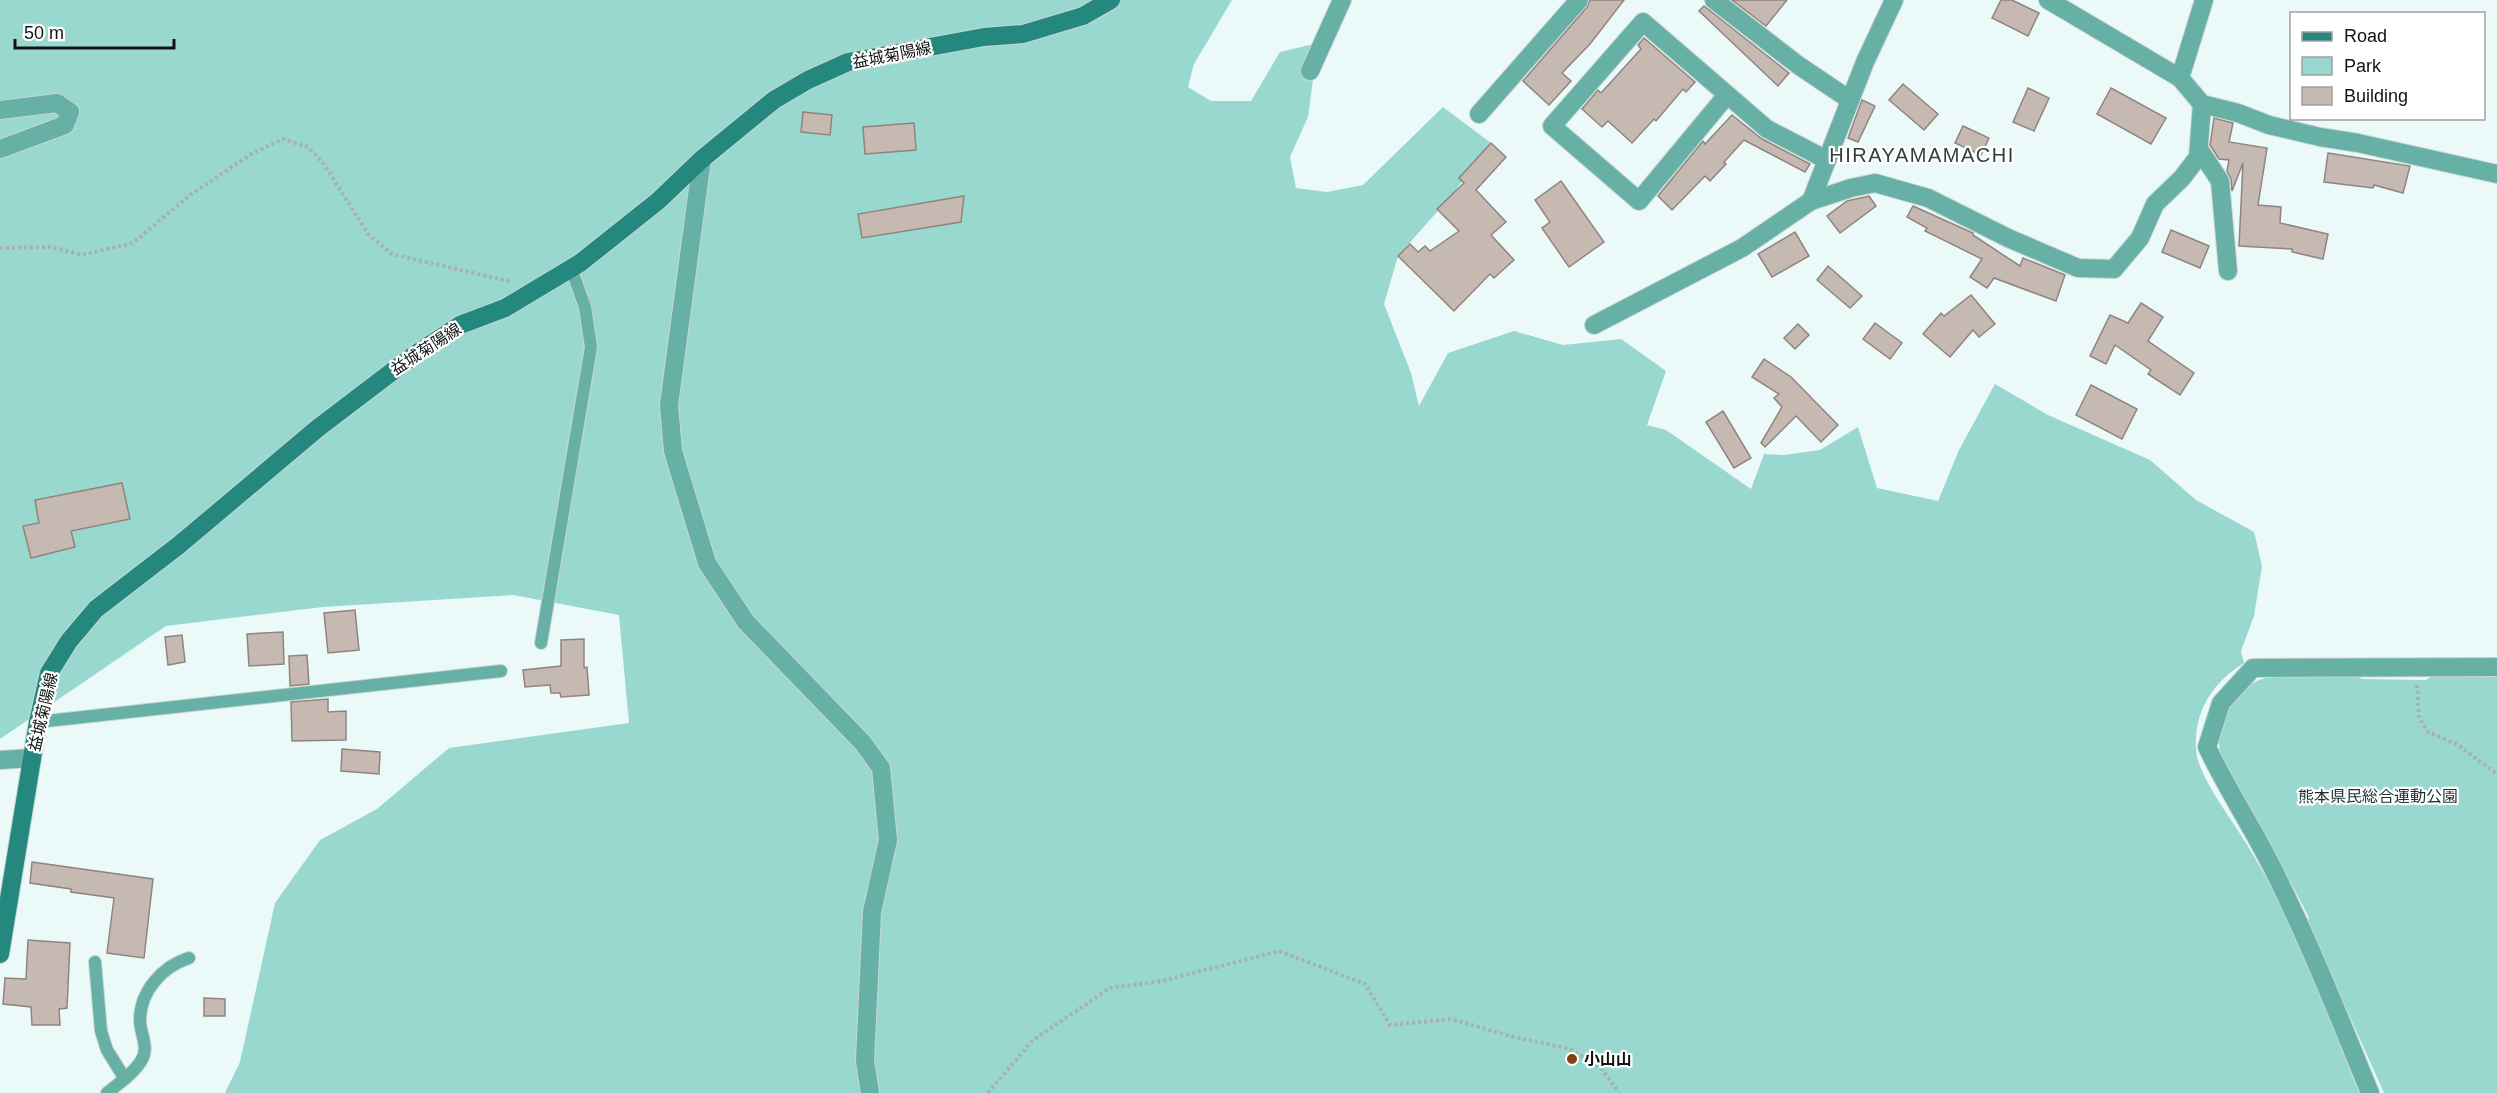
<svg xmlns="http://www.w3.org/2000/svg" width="2497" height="1093" viewBox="0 0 2497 1093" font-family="Helvetica,'Noto Sans JP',sans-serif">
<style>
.green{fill:#99d8cf}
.building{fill:#c5b9b2;stroke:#90857e;stroke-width:1.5}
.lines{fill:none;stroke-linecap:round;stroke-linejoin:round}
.lane-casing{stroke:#c8d5d3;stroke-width:14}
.street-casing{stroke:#c8d5d3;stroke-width:20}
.secondary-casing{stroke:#c8d5d3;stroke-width:20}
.path{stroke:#a6b2b0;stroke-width:4;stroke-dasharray:3 3;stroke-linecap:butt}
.lane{stroke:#67b0a6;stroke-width:12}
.street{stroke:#67b0a6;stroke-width:18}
.secondary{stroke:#24887e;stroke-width:18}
.poi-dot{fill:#844013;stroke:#fff;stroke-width:2}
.labels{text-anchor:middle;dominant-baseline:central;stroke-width:4.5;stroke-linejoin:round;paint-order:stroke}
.street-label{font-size:16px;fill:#0f1413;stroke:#fff}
.park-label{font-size:16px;fill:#1b2f2d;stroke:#fff}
.poi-label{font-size:16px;font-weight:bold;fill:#0f1413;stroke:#fff;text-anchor:start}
.quarter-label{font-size:20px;letter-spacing:1.5px;fill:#323f3d;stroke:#fff}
</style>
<rect width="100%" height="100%" fill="#ebfaf8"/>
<g class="green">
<path d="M0,0H1232L1194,64L1188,87L1211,101H1251L1280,52L1318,43L1308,117L1290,157L1296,188L1327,192L1363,185L1443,107L1491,143L1452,195L1398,256L1384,304L1411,373L1419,406L1448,353L1514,331L1563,345L1621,339L1666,371L1647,425L1666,430L1751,489L1764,454L1784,455L1820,450L1858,427L1877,488L1938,501L1959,450L1995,384L2048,415L2150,460L2196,500L2254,532L2262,566L2254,616L2241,651L2244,663C2213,682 2194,711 2196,749C2197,772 2224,809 2237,829C2291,911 2323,1003 2359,1093H225L240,1062L275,903L320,840L377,809L449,748L629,723L619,615L513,595L323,607L166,626L0,739Z"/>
<path d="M2348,672L2362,679L2426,680L2437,673L2497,674V1093H2384L2307,921L2309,918C2291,881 2270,846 2249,810C2241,795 2228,779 2222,762C2212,732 2229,695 2257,681C2278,672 2324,674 2348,672Z"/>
</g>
<g class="building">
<polygon points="1590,0 1624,0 1590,44 1562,73 1571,81 1549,105 1523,81 1587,7"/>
<polygon points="1732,0 1787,0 1766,26"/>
<polygon points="2001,0 2012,0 2039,13 2028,36 1992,18"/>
<polygon points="1704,6 1789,73 1778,86 1699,11"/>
<polygon points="1644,38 1695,82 1686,92 1683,89 1656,121 1654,119 1632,143 1608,121 1602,127 1582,109 1598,90 1601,93 1641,49 1638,45"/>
<polygon points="1903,84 1938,114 1924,130 1889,100"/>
<polygon points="2028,88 2049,98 2034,131 2013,122"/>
<polygon points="2111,88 2166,118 2151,144 2097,114"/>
<polygon points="1862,100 1875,106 1858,142 1848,138"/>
<polygon points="803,112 832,115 830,135 801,132"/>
<polygon points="1732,115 1762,139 1810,164 1805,172 1744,140 1724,162 1726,164 1710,181 1705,176 1672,210 1658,196 1703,141 1705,144"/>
<polygon points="2214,118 2233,123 2229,142 2267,148 2258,205 2281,207 2280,223 2328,234 2323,259 2292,252 2292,249 2239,246 2243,163 2232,191 2231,179 2227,171 2229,160 2219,159 2210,145"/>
<polygon points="914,123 916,150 865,154 863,127"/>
<polygon points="1963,126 1989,138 1981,155 1955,143"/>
<polygon points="1491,143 1506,157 1476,190 1506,222 1491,235 1514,260 1494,278 1490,274 1454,311 1398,256 1410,244 1418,252 1425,246 1430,251 1459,231 1437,209 1464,183 1459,178"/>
<polygon points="2328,153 2410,166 2403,193 2374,185 2373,188 2324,182"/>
<polygon points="1561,181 1604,242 1569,267 1542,228 1550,222 1535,200"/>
<polygon points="964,196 961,222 862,238 858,214"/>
<polygon points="1869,196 1876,206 1840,233 1827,216 1847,201"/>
<polygon points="1913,206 1973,233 1973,235 2020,266 2023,258 2065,275 2056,301 1994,278 1987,288 1970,277 1982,259 1925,231 1927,228 1907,217"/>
<polygon points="2171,230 2209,246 2200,268 2162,252"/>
<polygon points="1795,232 1809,256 1772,277 1758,254"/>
<polygon points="1828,266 1862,296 1850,308 1817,280"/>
<polygon points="1971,295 1995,324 1979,337 1973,330 1950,357 1923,334 1941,313 1944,316"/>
<polygon points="2141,303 2163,317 2148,341 2194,373 2180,395 2148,374 2151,370 2115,345 2106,364 2090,356 2110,315 2128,323"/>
<polygon points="1875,323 1902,343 1890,359 1863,339"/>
<polygon points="1798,324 1809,335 1795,349 1784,338"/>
<polygon points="1764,359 1791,377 1838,425 1821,442 1796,416 1765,447 1761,443 1782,407 1774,398 1779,394 1752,377"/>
<polygon points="2091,385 2137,409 2122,439 2076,415"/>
<polygon points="1723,411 1751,458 1734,468 1706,422"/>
<polygon points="122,483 130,519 71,531 75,547 31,558 23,526 39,523 35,500"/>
<polygon points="355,610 359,650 328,653 324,613"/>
<polygon points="283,632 284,664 249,666 247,634"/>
<polygon points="182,635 185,662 168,665 165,637"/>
<polygon points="584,639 584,668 587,667 589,695 561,697 560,693 551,693 550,685 525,687 523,670 561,666 561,640"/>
<polygon points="307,655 309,684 290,686 289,656"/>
<polygon points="328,699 328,712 346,711 346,740 292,741 291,702"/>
<polygon points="342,749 380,752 379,774 341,771"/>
<polygon points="32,862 153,879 144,958 107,953 114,898 71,892 71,889 30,883"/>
<polygon points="28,940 70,943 67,1008 59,1009 60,1025 32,1025 31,1007 3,1004 5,978 26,979"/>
<polygon points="204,998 225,999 225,1016 204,1016"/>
</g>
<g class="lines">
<defs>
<g id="lane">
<polyline points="541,643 591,347 585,307 571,268"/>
<polyline points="38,722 501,671"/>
<polyline points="95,962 101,1031 107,1050 125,1079"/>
<path d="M107,1093C118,1084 133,1074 141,1061C150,1047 140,1035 140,1020C140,991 163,966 189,958"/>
</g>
<g id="street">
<polyline points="1714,0 1798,65 1850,100"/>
<polyline points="2048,0 2180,78 2202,104 2238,113 2269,125 2320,137 2358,143 2497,174"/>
<polyline points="1310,71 1342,0"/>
<polyline points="2180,78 2204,0"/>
<polyline points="1727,95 1639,201 1552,126 1643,22 1767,129 1827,160"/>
<polyline points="0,110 57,103 70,112 65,125 0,149"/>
<polyline points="1479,114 1579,0"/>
<polyline points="2199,149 2220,181 2228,271"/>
<polyline points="702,159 669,405 673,451 707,563 746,622 863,743 881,768 888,840 872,912 865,1061 870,1093"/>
<polyline points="1811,201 1865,62 1894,0"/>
<polyline points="1594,325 1742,248 1811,201 1851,188 1875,183 1928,198 2008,238 2078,268 2114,269 2140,238 2155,204 2182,178 2198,157 2202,104"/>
<polyline points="0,760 32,758"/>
<path d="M2370,1093C2339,1017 2309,941 2272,867C2252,827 2227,789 2207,747L2221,703L2253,668L2497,667"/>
</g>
<polyline id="secondary" points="0,954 38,722 49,673 69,641 96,609 179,545 318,428 414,355 460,325 505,308 580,263 658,201 702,159 774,100 808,80 848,62 984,37 1023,34 1083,16 1111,0"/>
</defs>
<use href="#lane" class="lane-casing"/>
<use href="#street" class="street-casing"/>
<use href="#secondary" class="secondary-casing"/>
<g class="path">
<polyline points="0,248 51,247 82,255 133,243 190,195 251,154 283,139 308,147 324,164 368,234 392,254 512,282"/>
<polyline points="2417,685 2419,718 2428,732 2458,745 2497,774"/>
<polyline points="988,1093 1032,1041 1110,988 1162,981 1279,951 1365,984 1390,1025 1451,1019 1510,1036 1570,1049 1602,1069 1619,1093"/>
</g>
<use href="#lane" class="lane"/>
<use href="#street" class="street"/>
<use href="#secondary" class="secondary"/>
</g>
<circle class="poi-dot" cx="1572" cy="1059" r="6"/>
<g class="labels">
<g class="street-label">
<text transform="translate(892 55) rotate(-11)">益城菊陽線</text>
<text transform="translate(426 349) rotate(-33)">益城菊陽線</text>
<text transform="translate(43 712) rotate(-77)">益城菊陽線</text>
</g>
<g class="park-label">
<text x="2378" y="796">熊本県民総合運動公園</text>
</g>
<g class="poi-label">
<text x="1584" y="1059">小山山</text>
</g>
<g class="quarter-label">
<text x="1922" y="155">HIRAYAMAMACHI</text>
</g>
</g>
<rect x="2290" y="12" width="195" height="108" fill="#ffffff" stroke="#9fa1a1" stroke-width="1.5"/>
<rect x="2302" y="32" width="30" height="9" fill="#24887e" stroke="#9fa1a1" stroke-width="1.5"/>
<text x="2344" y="42" font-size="18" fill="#0f1413">Road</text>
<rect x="2302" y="57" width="30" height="18" fill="#99d8cf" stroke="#9fa1a1" stroke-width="1.5"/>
<text x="2344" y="72" font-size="18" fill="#0f1413">Park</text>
<rect x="2302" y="87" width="30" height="18" fill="#c5b9b2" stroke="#9fa1a1" stroke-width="1.5"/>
<text x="2344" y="102" font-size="18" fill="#0f1413">Building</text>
<path d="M15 39v9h159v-9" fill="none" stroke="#0f1413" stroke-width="3"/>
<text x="24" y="39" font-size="18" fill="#0f1413" stroke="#ffffff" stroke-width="4.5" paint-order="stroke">50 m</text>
</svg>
